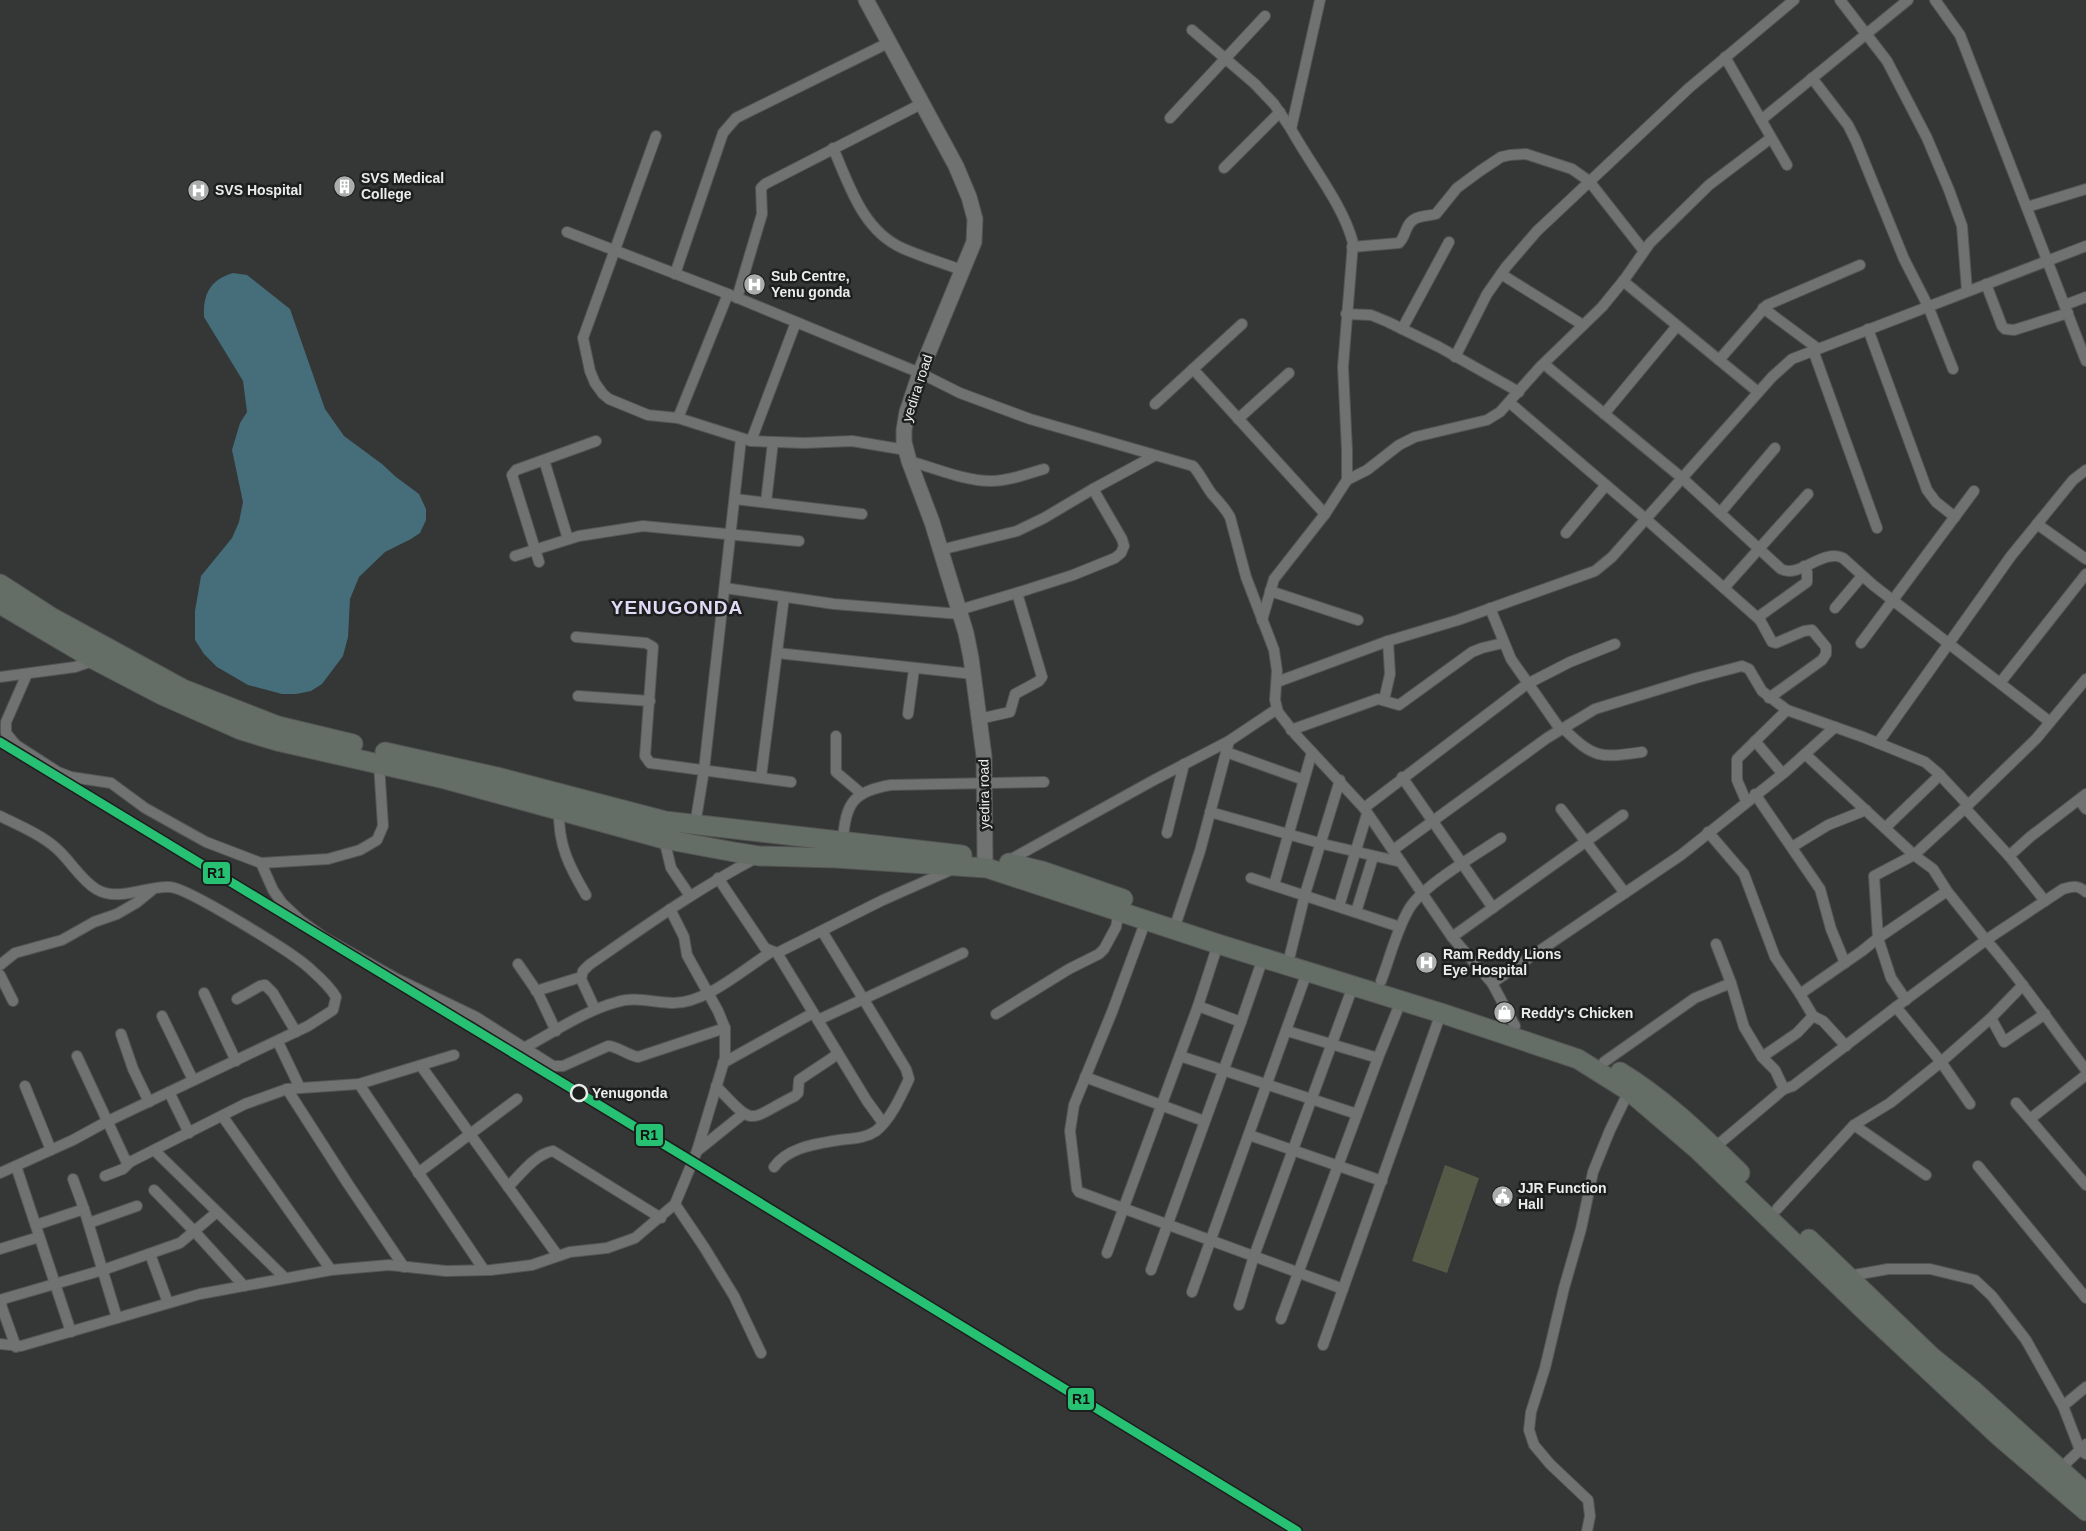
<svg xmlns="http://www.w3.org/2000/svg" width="2086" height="1531" viewBox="0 0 2086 1531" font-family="Arial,sans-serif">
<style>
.green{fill:#545a46}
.water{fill:#456d7a}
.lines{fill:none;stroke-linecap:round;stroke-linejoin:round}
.street-casing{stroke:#535454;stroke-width:12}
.secondary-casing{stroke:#535454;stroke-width:17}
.highway-casing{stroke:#535454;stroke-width:21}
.street{stroke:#707171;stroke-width:10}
.secondary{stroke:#707171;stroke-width:15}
.highway{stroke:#656e66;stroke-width:19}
.rail{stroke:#6e7070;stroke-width:3;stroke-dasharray:2.5 5;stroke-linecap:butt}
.rail-1-casing{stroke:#1d1e1e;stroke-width:12}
.rail-1{stroke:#26c172;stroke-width:9}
.stop-dot{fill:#1d1e1e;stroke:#eaeceb;stroke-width:2.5}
.labels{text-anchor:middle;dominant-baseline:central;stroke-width:5;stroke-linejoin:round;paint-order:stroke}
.poi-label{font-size:14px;font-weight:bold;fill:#eaeceb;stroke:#1d1e1e;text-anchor:start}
.street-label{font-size:14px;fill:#eaeceb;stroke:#1d1e1e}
.stop-label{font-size:14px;font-weight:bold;fill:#eaeceb;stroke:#1d1e1e;text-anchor:start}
.district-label{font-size:19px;font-weight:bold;letter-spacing:1px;fill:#e2d9f6;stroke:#1d1e1e}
.line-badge{stroke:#1d1e1e;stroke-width:2}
.pale-badge-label{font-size:14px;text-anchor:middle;font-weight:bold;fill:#111}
</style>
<rect width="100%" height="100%" fill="#353636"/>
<polygon class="green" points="1445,1165 1479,1178 1447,1273 1412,1261"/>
<path class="water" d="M233,273L247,275L290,309L325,409L344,436L382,464L396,477L419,494L426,509V520L420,533L411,539L385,552L359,577L350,599L348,637L343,656L322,684L311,691L296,694H282L248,685L217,667L204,654L195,640V611L201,576L232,538L239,522L243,502L232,450L240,423L247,412L243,381L204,317C203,294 210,280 233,273Z"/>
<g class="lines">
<defs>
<g id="street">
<polyline points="1840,0 1887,61 1927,138 1949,190 1962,226 1967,291"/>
<polyline points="1935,0 1960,35 2086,361"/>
<polyline points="1192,30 1255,84 1274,104 1291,129"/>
<polyline points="1725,57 1787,165"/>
<polyline points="1812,78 1848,125 1856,141 1904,259 1928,306 1953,369"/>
<polyline points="1170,118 1265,16"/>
<polyline points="1761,120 1908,0"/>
<polyline points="656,136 583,338 590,371 595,383 603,394 609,399 648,415 678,418 751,441 804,443 852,441 906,450"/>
<path d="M833,148C849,184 862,230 902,248C922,257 943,263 964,271"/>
<polyline points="1224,168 1280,112"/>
<polyline points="2027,207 2086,189"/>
<path d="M567,232L728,294L920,373L960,393L1030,419L1193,466C1201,475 1205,485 1212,494C1219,502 1225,508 1230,517L1246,577L1274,650L1277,671L1275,700L1278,712L1296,735L1364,808L1452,937L1492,983L1515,1026"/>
<path d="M1352,247L1399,243C1404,238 1404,234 1407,228C1412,215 1424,217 1436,214L1457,188L1480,171L1501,157L1510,155L1526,154L1572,169L1589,181L1644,251"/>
<polyline points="675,274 723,133 736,118 890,42"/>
<polyline points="1501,274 1583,325"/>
<polyline points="1623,281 1758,392"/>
<polyline points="1986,284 2002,326 2005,329 2014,330 2068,313"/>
<polyline points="737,298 762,214 761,188 765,184 923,103"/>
<polyline points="2065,305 2086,297"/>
<polyline points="1763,308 1817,348"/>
<polyline points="1346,314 1371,315 1388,322 1439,347 1519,392"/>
<polyline points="1402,329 1449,242"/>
<polyline points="1868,329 1927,490 1936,502 1955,517"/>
<polyline points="1813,350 1877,528"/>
<polyline points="1455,357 1487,294 1506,267 1537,231 1689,88 1794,0"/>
<polyline points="1719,360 1767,305 1860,265"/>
<path d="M1544,364L1682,478L1781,569C1799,579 1823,548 1843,558L1873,585L2050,722"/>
<polyline points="1193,369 1325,514"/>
<polyline points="1510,403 1647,520 1760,620"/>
<polyline points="1155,404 1242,324"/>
<polyline points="1604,414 1677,326"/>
<polyline points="678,418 728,294"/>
<polyline points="1238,419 1289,373"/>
<polyline points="751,441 796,322"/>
<polyline points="544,460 568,539"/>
<path d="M909,461C935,468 964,481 991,481C1009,481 1027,474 1044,469"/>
<polyline points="1347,480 1367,470 1399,445 1415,437 1487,420 1500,412 1541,366 1602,307 1624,280 1650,243 1709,185 1771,138"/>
<polyline points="735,499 862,514"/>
<polyline points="766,502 773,442"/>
<polyline points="1720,513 1775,448"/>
<polyline points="2037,524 2086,559"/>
<polyline points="1566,533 1606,485"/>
<polyline points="940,550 1017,531 1044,518 1093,489 1154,456"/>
<polyline points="515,556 579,536 643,526 799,541"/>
<polyline points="539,562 512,475 516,470 596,441"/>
<polyline points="725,588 834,604 960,614"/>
<polyline points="1724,588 1808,494"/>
<polyline points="1270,591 1358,620"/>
<polyline points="1490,608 1511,659 1560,729"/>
<polyline points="1835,608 1862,576"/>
<polyline points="959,610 1023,591 1073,575 1115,558 1121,553 1124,546 1122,539 1093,489"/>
<path d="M1262,620L1274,579L1325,514L1347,480V450L1343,367L1353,243C1344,206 1310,164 1291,129L1320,0"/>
<polyline points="576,637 646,643 653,647 645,756 650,763 791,782"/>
<polyline points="1861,643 1974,491"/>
<polyline points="777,653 973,674"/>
<polyline points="27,674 6,722 6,733 16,745 58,772 71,777 111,783 145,808 206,842 261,863 328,859 360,850 377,840 383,826 379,764"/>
<polyline points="0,677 75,667 95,660"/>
<polyline points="1277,682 1388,641 1458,620 1595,571 1612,557 1772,377 1792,359 2086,246"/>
<polyline points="2000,683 2086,574"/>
<polyline points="578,696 650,701"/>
<polyline points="1769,698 1822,660 1826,654 1826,647 1812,630 1804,631 1776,643 1772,642 1760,620 1761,615 1807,582 1807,572 1804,566"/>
<polyline points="1384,700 1390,674 1388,641"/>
<polyline points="908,714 914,669"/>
<polyline points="979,719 1010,712 1015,694 1039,681 1042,677 1017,593"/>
<path d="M1563,728C1594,759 1600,758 1642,752"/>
<polyline points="1291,730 1378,699 1399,705 1472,652 1482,648 1503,643"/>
<polyline points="836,736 836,772 862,794"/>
<polyline points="1755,741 1782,773"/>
<polyline points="1878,743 2011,556 2073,480 2086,470"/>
<polyline points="1226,752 1304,780"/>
<polyline points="1805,754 1914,855 1965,808 2009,856 2030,837 2086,794"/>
<polyline points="761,777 784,597"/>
<polyline points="1402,777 1493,908"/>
<polyline points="1755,794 1820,889 1831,929 1845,963"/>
<polyline points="2079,800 2086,809"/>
<polyline points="1746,801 1737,780 1737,759 1787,710"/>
<polyline points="1364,808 1527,684 1570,662 1615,644"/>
<polyline points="1965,808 2036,739 2086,679"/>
<polyline points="1561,809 1625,893"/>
<path d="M559,810C558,845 569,866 586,895"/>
<polyline points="1210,812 1323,844 1401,862"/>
<path d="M0,816C18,825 40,834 56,848C70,860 80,879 96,889C119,903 146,885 170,887C188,888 291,952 308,967C318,976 329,985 336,997L333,1010L308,1026L106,1122L73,1140L0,1173"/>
<polyline points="695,825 704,770 741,439"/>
<polyline points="1885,828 1940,775"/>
<polyline points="1708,832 1744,874 1775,957 1800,994"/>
<polyline points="1167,833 1184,764"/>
<polyline points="664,839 671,868 690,896"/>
<path d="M843,841C845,804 853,791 891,785L1044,782"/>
<polyline points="1792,847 1828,825 1866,810"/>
<polyline points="1393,850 1547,738 1595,709 1696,678 1742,666 1749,669 1762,691 1787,710 1863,737 1925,762 1938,773 1968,805"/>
<polyline points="2009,856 2045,901"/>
<polyline points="1006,862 1154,780 1229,741 1277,709"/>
<path d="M261,863L273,890L282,903L300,920L325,938L397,979L476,1017L553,1066H563L608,1046C617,1046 627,1055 638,1057L725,1028"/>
<polyline points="718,878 765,948 777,953 883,900 953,869"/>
<polyline points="1251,878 1400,927"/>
<polyline points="1274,885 1312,752"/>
<path d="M2086,892C2078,885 2073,886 2063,889L1986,940C2023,981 2052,1027 2086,1070"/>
<polyline points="1339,906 1367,814"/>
<polyline points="1356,912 1373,857"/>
<polyline points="1146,920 1112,1012 1074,1105 1070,1131 1077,1189 1079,1192 1343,1289"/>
<polyline points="1177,920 1200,851 1229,741"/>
<polyline points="1452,937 1623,815"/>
<polyline points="1716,944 1731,983"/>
<polyline points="777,953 867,1101 883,1123"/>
<polyline points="1290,955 1305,894 1340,780"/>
<polyline points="518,964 538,993 556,1031"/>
<polyline points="0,965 15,953 62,940 94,922 117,914 136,903 152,890"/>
<polyline points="0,975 13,1001"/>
<path d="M1381,981C1390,958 1396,931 1409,909C1423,885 1476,855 1501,838"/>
<polyline points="1492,983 1681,855 1785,772 1835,727"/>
<polyline points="536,991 581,977"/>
<polyline points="204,993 236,1061"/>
<polyline points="237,999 260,986 265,985 273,993 296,1032"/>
<polyline points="1198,1006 1241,1022"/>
<path d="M595,1009L581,979L583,971L589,965C644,927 697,889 756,858"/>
<polyline points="996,1014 1069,969 1099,954 1104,949 1116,927 1119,911"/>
<polyline points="162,1016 193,1080"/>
<polyline points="1813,1016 1800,994 1862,951 1878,938 1891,978 1906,1000"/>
<polyline points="1991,1018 2023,985"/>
<polyline points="818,1020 963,953"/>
<polyline points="1287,1031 1378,1058"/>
<polyline points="121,1034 133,1069 149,1102"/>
<polyline points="278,1042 300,1088"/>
<path d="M524,1048C554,1032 584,1011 617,1002C635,996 655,1003 674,1003C706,1003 744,969 771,952"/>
<polyline points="77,1056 125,1159 130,1162 245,1104 287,1089 359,1084 454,1055"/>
<polyline points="1180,1056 1357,1114"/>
<polyline points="1604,1062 1695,998 1731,983 1744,1027 1762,1057"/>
<polyline points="723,1063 813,1013"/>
<polyline points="421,1066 558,1256"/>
<polyline points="1085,1077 1204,1121"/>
<polyline points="359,1084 484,1270"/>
<polyline points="25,1086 51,1150"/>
<path d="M716,1086C757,1129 746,1120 795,1096L798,1093L799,1080L838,1054"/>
<polyline points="287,1089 348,1184 404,1267"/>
<polyline points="1784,1089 1775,1070 1762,1057 1797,1033 1813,1016 1823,1021 1846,1046"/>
<polyline points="169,1092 189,1133"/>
<polyline points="2016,1103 2086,1185"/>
<polyline points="1970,1104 1941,1062 1991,1018 2004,1042 2045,1014"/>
<polyline points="223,1117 331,1270"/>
<polyline points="2030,1119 2086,1075"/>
<polyline points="1249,1135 1382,1181"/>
<polyline points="1714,1148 1784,1089 1793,1086 1896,1007"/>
<polyline points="155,1151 285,1278"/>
<polyline points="697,1151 743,1114"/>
<polyline points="16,1166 71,1332"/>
<polyline points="1978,1166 2086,1298"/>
<path d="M774,1167C788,1147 816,1144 839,1140C853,1138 864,1139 876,1131C891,1119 901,1096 909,1079L906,1069L822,931"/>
<polyline points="418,1173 517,1099"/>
<polyline points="1926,1175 1854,1125 1890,1103 1941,1062 1896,1007 1986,940 1947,891 1933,869 1914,855 1874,876 1878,938 1947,891"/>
<polyline points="105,1176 123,1169 130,1162"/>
<polyline points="73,1179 84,1209 117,1318"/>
<path d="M508,1187C520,1175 535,1154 553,1151L661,1218"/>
<polyline points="154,1190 195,1232 244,1286"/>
<polyline points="675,1204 704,1247 734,1296 761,1353"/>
<polyline points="1777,1209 1854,1125"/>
<polyline points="89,1223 137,1206"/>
<polyline points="36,1225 84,1209"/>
<polyline points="0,1249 39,1237"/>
<polyline points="1107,1253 1198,1006 1218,944"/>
<polyline points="150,1254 168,1303"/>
<polyline points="1151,1270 1241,1022 1263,958"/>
<polyline points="1849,1276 1888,1269 1930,1269 1975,1280 1992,1296 2026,1340 2063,1406"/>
<polyline points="1192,1292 1307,972"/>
<polyline points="1239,1305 1254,1256 1353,986"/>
<polyline points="1281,1319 1378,1058 1401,1001"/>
<polyline points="0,1344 21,1346 200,1294 331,1270 389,1265 446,1271 491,1270 532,1265 570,1252 607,1248 635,1238 675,1204 697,1151 725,1058 725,1028 718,1011 687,955 684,937 670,909"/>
<polyline points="1323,1345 1441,1013"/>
<polyline points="16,1347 1,1305 3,1299 103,1270 180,1243 217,1212"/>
<polyline points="2086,1387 2063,1406 2080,1450 2086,1454"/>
<polyline points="2060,1469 2086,1444"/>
<polyline points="1587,1531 1590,1516 1588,1500 1550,1464 1534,1445 1529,1430 1531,1412 1545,1368 1564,1288 1581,1229 1593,1172 1610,1130 1629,1091"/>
</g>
<polyline id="secondary" points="866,0 956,166 969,197 975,219 974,242 920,373 907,412 904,430 904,442 909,461 932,522 966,633 971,658 984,756 985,859"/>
<g id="highway">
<polyline points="0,584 51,617 183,689 278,726 353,744"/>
<polyline points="0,604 95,660 162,695 241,730 277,741 445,779 664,839 734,852 759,856 836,858 987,868 1218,944 1441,1013 1578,1059 1629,1091 1697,1149 1867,1313 2000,1437 2086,1511"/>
<polyline points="385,752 497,777 665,821 962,855"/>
<polyline points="1009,863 1042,871 1123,899"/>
<path d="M1620,1072C1666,1100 1702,1136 1740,1173"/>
<polyline points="1809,1239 1933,1358 1974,1391 2086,1493"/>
</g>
</defs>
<use href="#street" class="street-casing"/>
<use href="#secondary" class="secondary-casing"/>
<use href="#highway" class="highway-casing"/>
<use href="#street" class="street"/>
<use href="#secondary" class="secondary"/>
<use href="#highway" class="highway"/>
<polyline class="rail" points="0,742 693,1162 1297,1531"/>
<defs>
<polyline id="rail-1" points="0,742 693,1162 1297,1531"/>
</defs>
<use href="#rail-1" class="rail-1-casing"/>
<use href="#rail-1" class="rail-1"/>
</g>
<defs>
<symbol id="building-disc" viewBox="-11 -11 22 22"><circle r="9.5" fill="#abacac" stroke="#1d1e1e"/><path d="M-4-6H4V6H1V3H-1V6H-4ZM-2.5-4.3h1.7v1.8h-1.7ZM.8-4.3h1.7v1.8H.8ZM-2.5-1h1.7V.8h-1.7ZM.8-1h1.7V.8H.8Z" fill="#fff"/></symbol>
<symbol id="hospital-disc" viewBox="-11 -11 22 22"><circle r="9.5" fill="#abacac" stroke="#1d1e1e"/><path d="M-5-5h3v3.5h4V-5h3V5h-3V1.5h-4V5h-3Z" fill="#fff"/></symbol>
<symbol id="shop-disc" viewBox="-11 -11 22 22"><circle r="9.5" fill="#abacac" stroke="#1d1e1e"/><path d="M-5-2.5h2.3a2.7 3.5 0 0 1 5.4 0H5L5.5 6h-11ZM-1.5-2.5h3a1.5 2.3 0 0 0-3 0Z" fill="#fff"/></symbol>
<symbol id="civic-disc" viewBox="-11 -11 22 22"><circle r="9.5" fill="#abacac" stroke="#1d1e1e"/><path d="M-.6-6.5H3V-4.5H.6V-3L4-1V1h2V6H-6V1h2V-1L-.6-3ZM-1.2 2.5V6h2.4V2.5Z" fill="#fff"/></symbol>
</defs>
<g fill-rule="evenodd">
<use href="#building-disc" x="332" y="174" width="25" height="25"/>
<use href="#hospital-disc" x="186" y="178" width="25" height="25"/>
<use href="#hospital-disc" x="742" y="272" width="25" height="25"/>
<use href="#hospital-disc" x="1414" y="950" width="25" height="25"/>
<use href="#shop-disc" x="1492" y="1000" width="25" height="25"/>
<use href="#civic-disc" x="1490" y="1184" width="25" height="25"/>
</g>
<circle class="stop-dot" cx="579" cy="1093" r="8"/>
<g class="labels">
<g class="poi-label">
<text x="361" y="178">SVS Medical<tspan x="361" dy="16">College</tspan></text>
<text x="215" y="190">SVS Hospital</text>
<text x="771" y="276">Sub Centre,<tspan x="771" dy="16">Yenu gonda</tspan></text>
<text x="1443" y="954">Ram Reddy Lions<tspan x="1443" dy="16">Eye Hospital</tspan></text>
<text x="1521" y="1013">Reddy's Chicken</text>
<text x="1518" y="1188">JJR Function<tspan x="1518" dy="16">Hall</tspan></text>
</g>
<g class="street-label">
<text transform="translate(917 388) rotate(-72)">yedira road</text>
<text transform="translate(984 794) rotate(-91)">yedira road</text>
</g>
<g class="stop-label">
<text x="592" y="1093">Yenugonda</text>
</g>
<g class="district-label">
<text x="677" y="607">YENUGONDA</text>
</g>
</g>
<g class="line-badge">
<rect x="202" y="861" width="29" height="24" rx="5" fill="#26c172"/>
<rect x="635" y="1123" width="29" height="24" rx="5" fill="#26c172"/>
<rect x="1067" y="1387" width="28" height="24" rx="5" fill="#26c172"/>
</g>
<g class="pale-badge-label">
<text x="216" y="878">R1</text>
<text x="649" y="1140">R1</text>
<text x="1081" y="1404">R1</text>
</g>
</svg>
